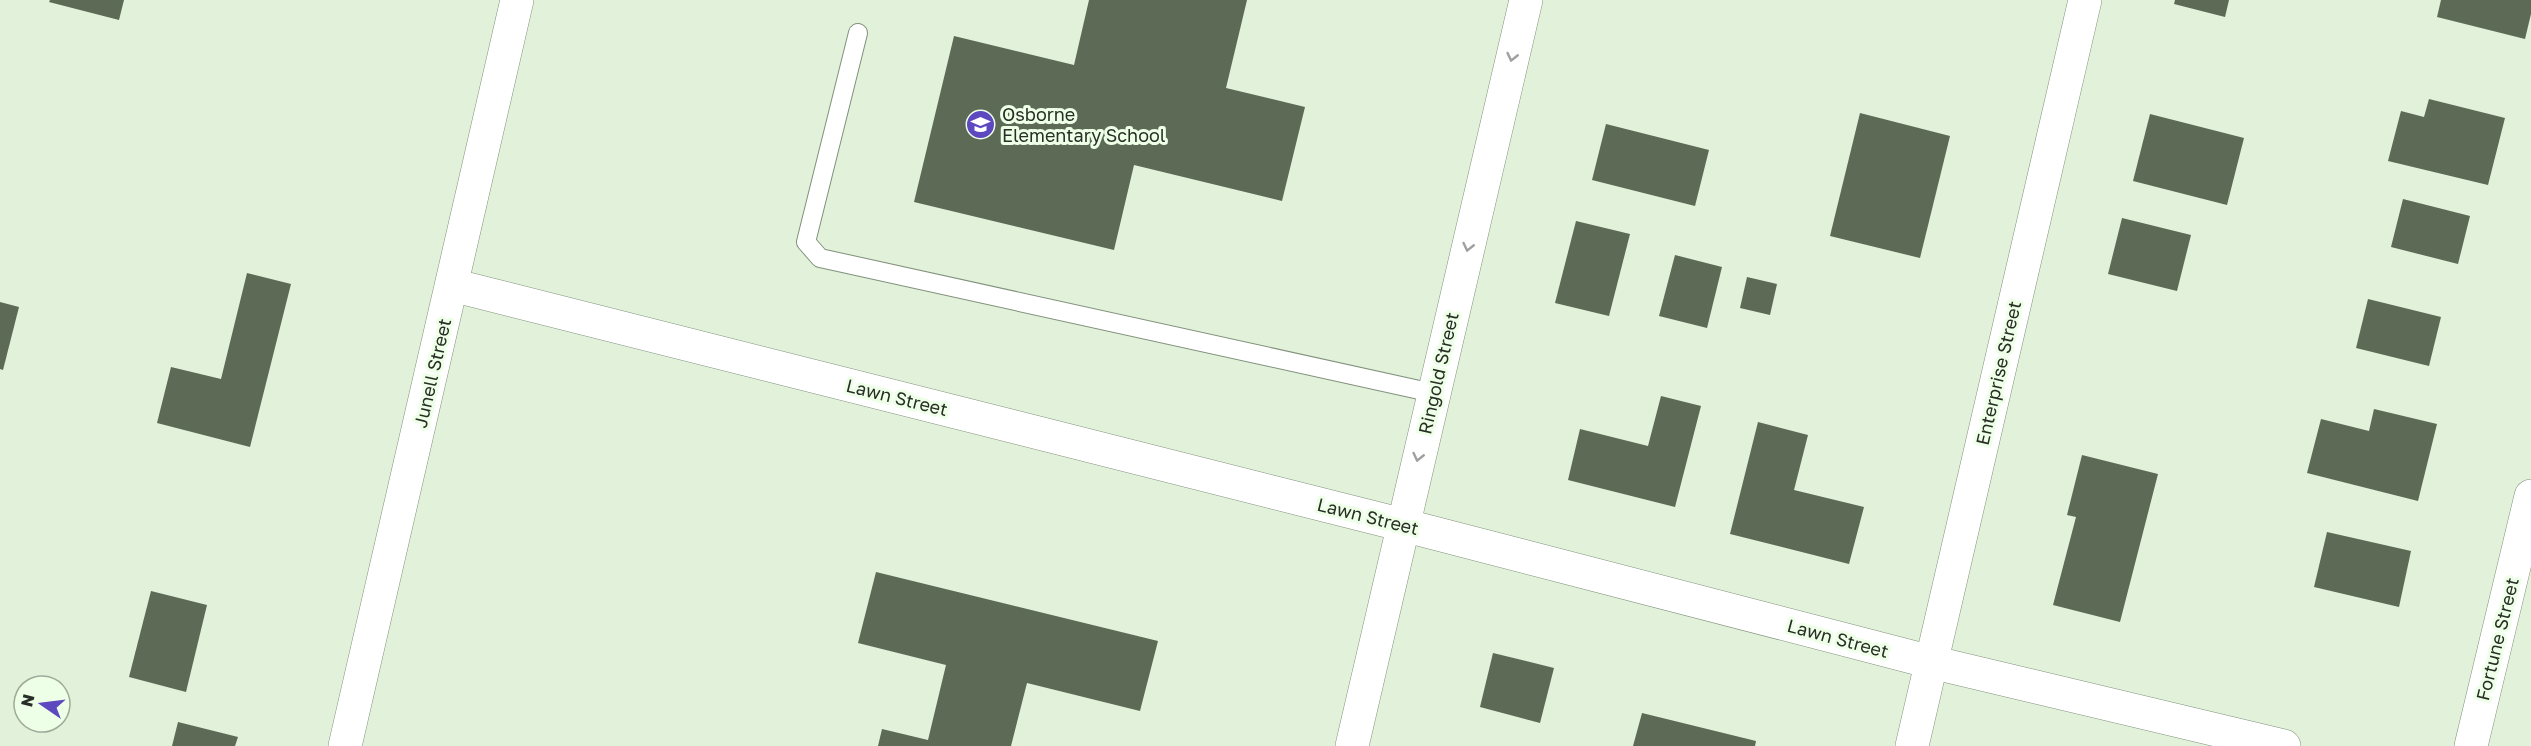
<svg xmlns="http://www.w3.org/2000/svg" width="2531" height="746" viewBox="0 0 2531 746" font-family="'Golos Text',sans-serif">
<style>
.building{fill:#5c6a56}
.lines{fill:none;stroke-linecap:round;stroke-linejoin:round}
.lane-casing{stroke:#82917c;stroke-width:20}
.street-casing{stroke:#82917c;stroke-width:34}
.lane{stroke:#fff;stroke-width:18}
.street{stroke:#fff;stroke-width:33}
.oneway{stroke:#9ea19d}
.labels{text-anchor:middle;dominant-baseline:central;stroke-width:6;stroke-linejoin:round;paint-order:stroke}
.poi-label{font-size:18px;fill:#282e26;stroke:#eeffe7;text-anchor:start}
.street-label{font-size:18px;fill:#282e26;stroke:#eeffe7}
</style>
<rect width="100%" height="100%" fill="#e1f1da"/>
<g class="building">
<polygon points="50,0 124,0 119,20 49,2"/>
<polygon points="1089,0 1247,0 1226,88 1305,107 1282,201 1134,165 1114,250 914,202 954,36 1074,65"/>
<polygon points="2175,0 2229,0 2225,17 2174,4"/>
<polygon points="2441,0 2531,0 2531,14 2525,39 2437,17"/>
<polygon points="2429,99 2505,118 2488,185 2388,161 2401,111 2424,117"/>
<polygon points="1860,113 1950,136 1920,258 1830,236"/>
<polygon points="2150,114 2244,138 2227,205 2133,181"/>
<polygon points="1606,124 1709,150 1695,206 1592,180"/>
<polygon points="2403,199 2470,216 2458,264 2391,247"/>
<polygon points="2122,218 2191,235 2177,291 2108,274"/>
<polygon points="1576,221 1630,234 1609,316 1555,303"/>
<polygon points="1675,255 1722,267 1707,328 1659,316"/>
<polygon points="247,273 291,284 250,447 157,423 171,367 221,379"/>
<polygon points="1747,277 1777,284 1770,315 1740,308"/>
<polygon points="2368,299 2441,317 2429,366 2356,348"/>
<polygon points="0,302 19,307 3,370 0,369"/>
<polygon points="1661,396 1701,406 1675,507 1568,480 1580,429 1648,446"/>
<polygon points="2374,409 2437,424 2418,501 2307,473 2321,419 2369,431"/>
<polygon points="1758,422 1808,435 1794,490 1864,507 1849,564 1730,534"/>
<polygon points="2082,455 2158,474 2120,622 2053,605 2076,517 2067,515"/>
<polygon points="2327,532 2411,551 2399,607 2314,587"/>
<polygon points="876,572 1158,641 1140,711 1027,683 1011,746 878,746 882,729 928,740 946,665 858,643"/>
<polygon points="151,591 207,605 186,692 129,677"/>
<polygon points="1493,653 1554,668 1540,723 1480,707"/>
<polygon points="1642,713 1756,741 1755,746 1633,746"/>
<polygon points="178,722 238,737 235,746 172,746"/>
</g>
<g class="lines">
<defs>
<polyline id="lane" points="858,33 806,242 820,258 1433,393"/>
<g id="street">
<polyline points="452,285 1403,525 1931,662 2284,746"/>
<polyline points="345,746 517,0"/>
<polyline points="1352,746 1526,0"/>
<polyline points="1912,746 2085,0"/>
<polyline points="2471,746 2531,496"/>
</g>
</defs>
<use href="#lane" class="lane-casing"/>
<use href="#street" class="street-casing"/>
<use href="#lane" class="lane"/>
<use href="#street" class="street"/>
</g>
<defs><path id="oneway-chevron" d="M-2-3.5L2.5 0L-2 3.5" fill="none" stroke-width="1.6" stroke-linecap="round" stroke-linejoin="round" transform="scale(1.5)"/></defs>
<g class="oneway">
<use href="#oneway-chevron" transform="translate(1512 57) rotate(103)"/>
<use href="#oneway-chevron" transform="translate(1468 247) rotate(103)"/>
<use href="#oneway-chevron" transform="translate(1418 457) rotate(103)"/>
</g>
<defs>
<symbol id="school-disc" viewBox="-11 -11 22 22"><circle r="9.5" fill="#5d48c0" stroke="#eeffe7"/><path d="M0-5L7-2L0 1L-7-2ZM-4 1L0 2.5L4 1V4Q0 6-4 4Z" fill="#fff"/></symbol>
</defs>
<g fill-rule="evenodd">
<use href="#school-disc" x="964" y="108" width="33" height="33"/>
</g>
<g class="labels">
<g class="poi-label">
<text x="1002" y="114">Osborne<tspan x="1002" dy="21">Elementary School</tspan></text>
</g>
<g class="street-label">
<text transform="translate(432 373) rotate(-77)">Junell Street</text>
<text transform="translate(1438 373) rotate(-77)">Ringold Street</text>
<text transform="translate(1998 373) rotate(-77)">Enterprise Street</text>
<text transform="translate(897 397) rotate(14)">Lawn Street</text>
<text transform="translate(1368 516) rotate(14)">Lawn Street</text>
<text transform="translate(1838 638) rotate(15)">Lawn Street</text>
<text transform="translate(2497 639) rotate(-76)">Fortune Street</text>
</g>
</g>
<g transform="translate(42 704) rotate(284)"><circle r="28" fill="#eeffe7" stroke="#9fab9a" stroke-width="1.5"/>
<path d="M0-4.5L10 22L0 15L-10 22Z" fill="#5d48c0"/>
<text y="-9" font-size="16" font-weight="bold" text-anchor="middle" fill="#282e26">N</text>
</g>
</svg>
